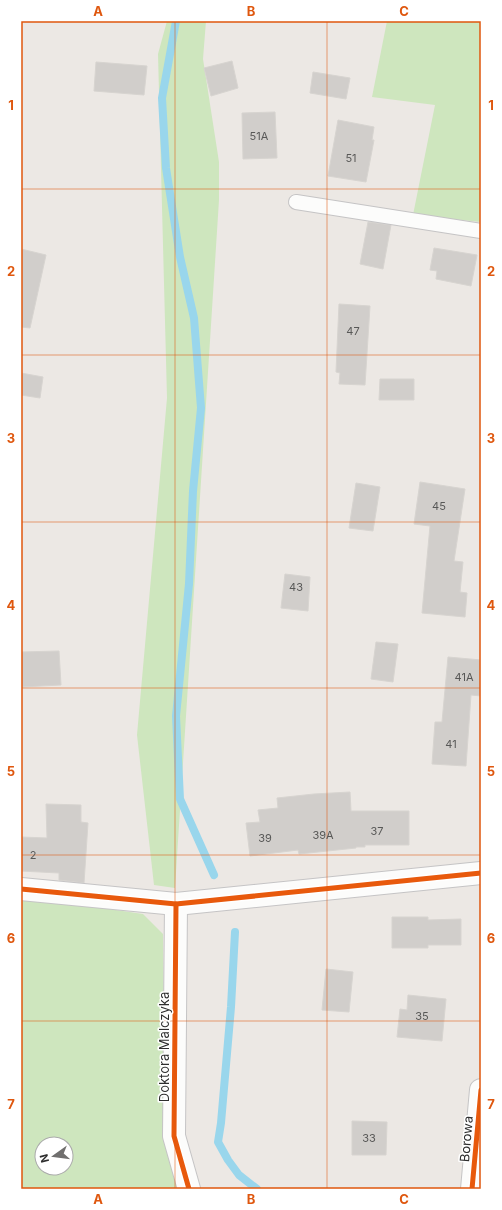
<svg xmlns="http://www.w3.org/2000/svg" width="502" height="1210" viewBox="0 0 502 1210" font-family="Inter,sans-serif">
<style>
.green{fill:#cee6be;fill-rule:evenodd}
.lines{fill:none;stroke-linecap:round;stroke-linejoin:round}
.stream{stroke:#99d6ec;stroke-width:8}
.building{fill:#d1cecb;stroke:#d7d4d0}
.service-casing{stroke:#c5c4c5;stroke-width:16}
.minor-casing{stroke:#c5c4c5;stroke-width:24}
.service{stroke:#fcfcfb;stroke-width:14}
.minor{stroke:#fcfcfb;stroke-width:22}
.cycleway-casing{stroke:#fff;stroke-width:8}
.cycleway{stroke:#e8590c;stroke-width:5}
.grid{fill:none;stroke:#df570e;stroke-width:1;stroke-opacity:0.55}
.labels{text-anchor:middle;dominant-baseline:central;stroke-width:3;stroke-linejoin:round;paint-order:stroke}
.number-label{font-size:11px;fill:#585857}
.street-label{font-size:13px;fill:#2e2e2e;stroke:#fff}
.neatline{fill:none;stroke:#df570e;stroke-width:1.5}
.grid-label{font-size:13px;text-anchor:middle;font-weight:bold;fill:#df570e}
</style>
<rect width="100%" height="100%" fill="#ece8e4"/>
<g class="green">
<polygon points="167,21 206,21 203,59 219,162 219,200 175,888 154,885 137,735 167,398 158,54"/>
<polygon points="387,21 481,21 481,222 413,215 435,105 372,97"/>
<path d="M21,896L143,914L163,934L165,1138L179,1189H21ZM42,1144H66V1168H42Z"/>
</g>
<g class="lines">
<g class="stream">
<polyline points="176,21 162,98 166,168 180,257 194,318 201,408 193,491 189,584 176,716 180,799 214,875"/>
<polyline points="235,932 231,1007 221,1123 218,1142 228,1160 239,1175 257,1189"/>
</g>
</g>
<g class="building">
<polygon points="232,61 238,88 211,96 204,68"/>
<polygon points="96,62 147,66 144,95 94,91"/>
<polygon points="313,72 350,78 346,99 310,93"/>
<polygon points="275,112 277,158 243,159 242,113"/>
<polygon points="338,120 374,127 372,140 374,140 366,182 328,176"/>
<polygon points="368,222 391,225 383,269 360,264"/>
<polygon points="434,248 477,255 471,286 436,279 437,271 430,270"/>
<polygon points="21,249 46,255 30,328 21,327"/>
<polygon points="339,304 370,306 365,385 339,384 340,373 336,372"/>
<polygon points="21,373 43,377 40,398 21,395"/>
<polygon points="380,379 414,379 414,400 379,400"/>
<polygon points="420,482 465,489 454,561 463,562 460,592 467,593 465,617 422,613 430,526 414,524"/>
<polygon points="356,483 380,487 373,531 349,528"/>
<polygon points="285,574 310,577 308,611 281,608"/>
<polygon points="376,642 398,644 393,682 371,679"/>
<polygon points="59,651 61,685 21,687 21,652"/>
<polygon points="448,657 481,660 481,696 471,695 466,766 432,764 435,722 442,722"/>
<polygon points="350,792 351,811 409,811 409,845 365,845 365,847 356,847 356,848 299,854 298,850 250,856 246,823 260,822 258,810 278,808 277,798 314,794"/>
<polygon points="46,804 81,805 81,822 88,823 84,883 59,880 59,873 21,871 21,837 47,838"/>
<polygon points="392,917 428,917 428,920 461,919 461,945 428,945 428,948 392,948"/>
<polygon points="326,969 353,972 349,1012 322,1010"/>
<polygon points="408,995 446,999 442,1041 397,1037 400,1009 407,1010"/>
<polygon points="352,1121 387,1122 386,1155 352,1155"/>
</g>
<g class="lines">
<defs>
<polyline id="service" points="296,202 481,231"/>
<g id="minor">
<polyline points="21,889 176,904 481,873"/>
<polyline points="176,904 174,1136 189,1189"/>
<polyline points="472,1189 481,1090"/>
</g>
</defs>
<use href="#service" class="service-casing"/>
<use href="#minor" class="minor-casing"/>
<use href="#service" class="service"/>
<use href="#minor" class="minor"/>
<defs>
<g id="cycleway">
<polyline points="21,889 176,904 481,873"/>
<polyline points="176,904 174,1136 189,1189"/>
<polyline points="472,1189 481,1090"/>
</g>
</defs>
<use href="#cycleway" class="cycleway-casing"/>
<use href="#cycleway" class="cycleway"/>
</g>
<path class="grid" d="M175,21V1189M327,21V1189M21,189H481M21,355H481M21,522H481M21,688H481M21,855H481M21,1021H481"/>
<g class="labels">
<g class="number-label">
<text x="259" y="136">51A</text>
<text x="351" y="158">51</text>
<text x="353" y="331">47</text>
<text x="439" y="506">45</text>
<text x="296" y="587">43</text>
<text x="464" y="677">41A</text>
<text x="451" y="744">41</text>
<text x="377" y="831">37</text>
<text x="323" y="835">39A</text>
<text x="265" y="838">39</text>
<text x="33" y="855">2</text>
<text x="422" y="1016">35</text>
<text x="369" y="1138">33</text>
</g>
<g class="street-label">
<text transform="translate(164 1047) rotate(-90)">Doktora Malczyka</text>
<text transform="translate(466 1139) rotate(-85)">Borowa</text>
</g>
</g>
<rect width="502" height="1210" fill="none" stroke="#ffffff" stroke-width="44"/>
<g transform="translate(54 1156) rotate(256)"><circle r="19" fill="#ffffff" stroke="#ababab"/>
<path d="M0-3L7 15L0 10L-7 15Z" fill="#706f6e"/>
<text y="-6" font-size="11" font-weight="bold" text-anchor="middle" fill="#2e2e2e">N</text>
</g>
<rect x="22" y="22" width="458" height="1166" class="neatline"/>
<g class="grid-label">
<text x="98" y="16">A</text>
<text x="251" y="16">B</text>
<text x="404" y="16">C</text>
<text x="11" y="110">1</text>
<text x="491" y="110">1</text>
<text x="11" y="276">2</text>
<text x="491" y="276">2</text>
<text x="11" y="443">3</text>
<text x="491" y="443">3</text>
<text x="11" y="610">4</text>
<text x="491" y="610">4</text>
<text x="11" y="776">5</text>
<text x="491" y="776">5</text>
<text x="11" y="943">6</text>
<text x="491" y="943">6</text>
<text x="11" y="1109">7</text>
<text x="491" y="1109">7</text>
<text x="98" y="1204">A</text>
<text x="251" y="1204">B</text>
<text x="404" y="1204">C</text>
</g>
</svg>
